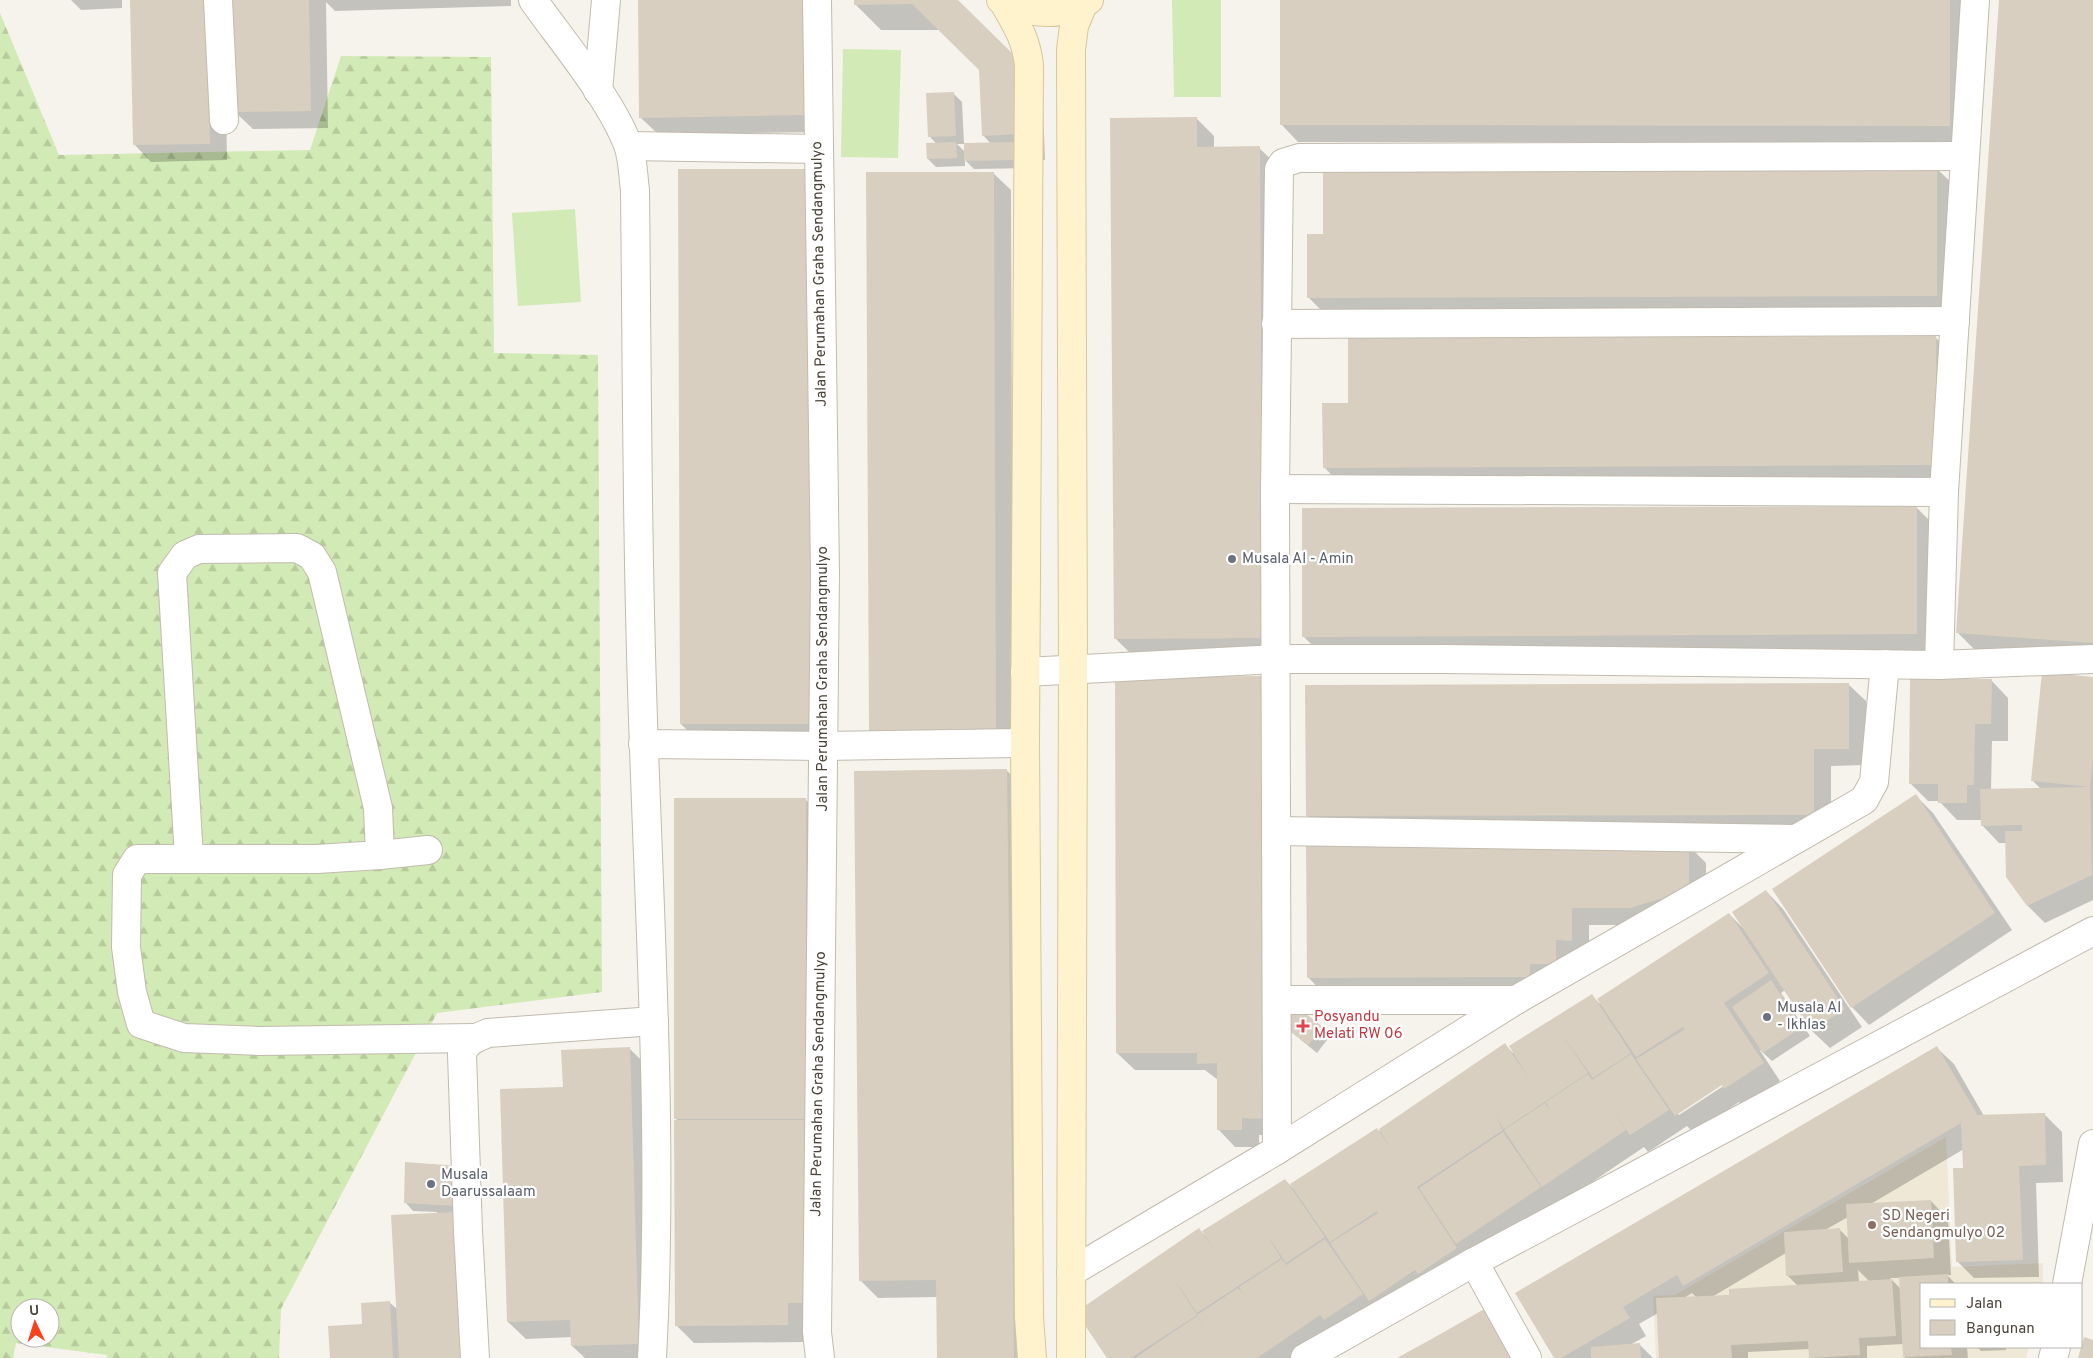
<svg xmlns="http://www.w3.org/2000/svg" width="2093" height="1358" viewBox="0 0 2093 1358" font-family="Overpass,sans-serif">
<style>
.education{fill:#efe8d6}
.grass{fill:#d2eab5}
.forest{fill:url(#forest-firs);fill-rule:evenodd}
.shadow{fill:#0003;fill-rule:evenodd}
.building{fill:#d8cfc1}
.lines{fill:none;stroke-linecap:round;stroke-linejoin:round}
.minor-casing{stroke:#c2bbae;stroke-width:30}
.secondary-casing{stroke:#d6c79b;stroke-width:30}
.minor{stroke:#fff;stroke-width:28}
.secondary{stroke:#fff3cd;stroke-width:28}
.worship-dot{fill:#6b7280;stroke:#fff;stroke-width:2}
.health-dot{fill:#e0444e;stroke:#fff;stroke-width:2}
.education-dot{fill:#8d6e63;stroke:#fff;stroke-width:2}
.labels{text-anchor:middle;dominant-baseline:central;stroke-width:4.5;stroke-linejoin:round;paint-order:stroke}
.street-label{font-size:15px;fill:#4b4439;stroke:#fff}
.worship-label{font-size:15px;fill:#5b616d;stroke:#fff;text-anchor:start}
.health-label{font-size:15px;fill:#be3a42;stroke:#fff;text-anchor:start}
.education-label{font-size:15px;fill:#785e54;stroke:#fff;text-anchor:start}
</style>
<defs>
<pattern id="forest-firs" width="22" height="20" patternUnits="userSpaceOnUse" patternTransform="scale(1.25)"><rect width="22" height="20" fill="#d2eab5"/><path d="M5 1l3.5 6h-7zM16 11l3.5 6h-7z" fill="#b6ca9c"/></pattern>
</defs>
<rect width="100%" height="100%" fill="#f6f3ec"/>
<polygon class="education" points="1946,1137 1952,1267 2043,1263 2043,1283 1922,1284 1922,1347 2029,1347 2026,1358 1656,1358 1653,1296 1675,1295"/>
<g class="grass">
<polygon points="1172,0 1221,0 1221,97 1174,97"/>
<polygon points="843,49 901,50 898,158 841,157"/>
<polygon points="575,209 581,302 518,306 512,213"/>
</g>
<path class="forest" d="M0,13L59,155L310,150L341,56L491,57L494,353L598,355L602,992L437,1013L281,1309L279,1358H107V1355L16,1343L13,1358H0ZM20,1308H50V1338H20Z"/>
<g class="shadow">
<polygon points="71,0 122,0 122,8 81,10"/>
<polygon points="131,0 224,0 227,160 151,162 134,144"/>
<polygon points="234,0 511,0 511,6 335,11 326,2 328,128 253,129 235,112"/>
<polygon points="639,0 824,0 826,132 658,134 640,117"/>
<polygon points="855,0 956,0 1042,85 1045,160 1025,161 1026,168 974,169 965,160 965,166 936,167 928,159 937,144 930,137 953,93 962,102 964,144 957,144 965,152 991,144 983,135 980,70 939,30 881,30 855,4"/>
<polygon points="1281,0 1964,0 1966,142 1298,142 1281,124"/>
<polygon points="2001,0 2093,0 2093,658 1975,650 1958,633"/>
<polygon points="1197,119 1214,136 1214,148 1259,148 1277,165 1280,655 1133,656 1115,638"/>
<polygon points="1936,168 1954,185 1954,313 1326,315 1309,298 1324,235"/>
<polygon points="680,171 828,741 698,741 681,724"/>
<polygon points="993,173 1011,190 1013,747 887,748 870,730"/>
<polygon points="1936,338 1953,355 1953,482 1341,485 1324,467 1349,404"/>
<polygon points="1916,507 1933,524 1934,651 1321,654 1304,637"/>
<polygon points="1261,678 1280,1135 1259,1135 1259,1147 1235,1147 1218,1129 1218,1080 1205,1070 1135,1070 1117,1053"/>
<polygon points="2093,679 2093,900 2045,923 2028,906 2007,877 2007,843 1999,843 1982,825 1982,820 1957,820 1939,801 1928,801 1910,783 1991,680 2008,698 2008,741 1992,741 1991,790 2041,789 2032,780"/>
<polygon points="1848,684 1866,701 1866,765 1831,766 1831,832 1324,833 1307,816"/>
<polygon points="1006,770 1024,787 1030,1358 938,1358 937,1297 878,1298 860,1280"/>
<polygon points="1916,796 1933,813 2012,930 1869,1025 1852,1007"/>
<polygon points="805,799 823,817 805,1342 694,1343 676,1325 678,1121 676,1119"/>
<polygon points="1688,845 1706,863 1706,907 1648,925 1589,925 1589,957 1547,994 1325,995 1308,977"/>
<path d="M1766,891L1783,909L1862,1027L1830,1048L1812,1031L1785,990L1781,993L1810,1036L1772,1061L1759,1049L1780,1081L1743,1106L1739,1102L1694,1133L1687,1126L1648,1152L1644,1147L1475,1261L1299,1358H1109L1199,1230L1207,1237L1285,1180L1294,1189L1505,1045L1513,1053L1592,996L1600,1004L1729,914L1743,928ZM1726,1081L1728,1083L1679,1115L1677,1113Z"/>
<polygon points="1284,1026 1322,1028 1330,1036 1317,1053"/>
<path d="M1936,1047L1954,1064L1984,1116L2044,1114L2062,1132L2063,1182L2036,1183L2039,1277L1974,1278L1957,1261L1964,1169V1149L1869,1205L1931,1201L1948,1219L1951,1275H1947L1956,1284H1922V1347H1967L1968,1358H1905L1903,1344L1867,1346V1358H1811L1810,1349L1748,1352V1358H1660L1658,1313L1639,1324L1646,1336L1630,1345L1639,1344L1653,1358H1555ZM1848,1217L1849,1239L1840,1230H1825ZM1786,1253L1787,1275L1798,1286L1712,1297ZM1858,1270L1870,1282H1859ZM1890,1278H1900L1901,1289ZM1692,1293L1696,1297L1684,1298Z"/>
<polygon points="629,1048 647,1066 656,1358 585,1358 572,1346 572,1337 526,1339 508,1322 564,1089"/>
<polygon points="458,1167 478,1358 332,1358 389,1302 398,1310 437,1214 437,1212 413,1211 405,1202"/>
<polygon points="2010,1283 2011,1284 1977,1284"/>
<polygon points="1977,1347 2006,1347 2006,1350 1981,1351"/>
</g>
<g class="building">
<polygon points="130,0 207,0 210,144 133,145"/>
<polygon points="232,0 309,0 311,111 234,112"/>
<polygon points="638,0 808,0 810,115 639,118"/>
<polygon points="854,0 958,0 1017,58 1020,134 982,136 979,70 912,4 854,5"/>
<polygon points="1280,0 1950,0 1950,126 1280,125"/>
<polygon points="1999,0 2093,0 2093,643 1956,633"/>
<polygon points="954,92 956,136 928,137 926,93"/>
<polygon points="1197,117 1197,147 1260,146 1263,638 1114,639 1110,118"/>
<polygon points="956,142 957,158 927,159 926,143"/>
<polygon points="1017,142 1018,160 964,161 964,143"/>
<polygon points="1937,167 1937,296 1307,298 1307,234 1323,234 1323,169"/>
<polygon points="678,169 810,169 812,724 680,724"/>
<polygon points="866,172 994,172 996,730 869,731"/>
<polygon points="1936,336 1937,465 1323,468 1322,403 1348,403 1348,338"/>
<polygon points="1917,506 1917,634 1302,637 1302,508"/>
<polygon points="2042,672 2093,677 2093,758 2090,787 2031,781"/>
<polygon points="1262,676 1263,1119 1242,1118 1242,1130 1217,1130 1217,1063 1197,1064 1197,1053 1116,1053 1115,677"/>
<polygon points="1910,679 1992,679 1991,724 1975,724 1974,785 1967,785 1967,803 1938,803 1938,784 1909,784"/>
<polygon points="1849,683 1849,749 1814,749 1814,815 1306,816 1305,685"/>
<polygon points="1007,769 1014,1358 937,1358 936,1280 859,1281 854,771"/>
<polygon points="2090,787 2092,875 2027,906 2006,877 2005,831 2022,831 2022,825 1981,826 1980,789"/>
<polygon points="1916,794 1995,913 1851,1008 1772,889"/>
<rect x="674" y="798" width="132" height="321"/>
<polygon points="1689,844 1689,890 1630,908 1572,908 1572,941 1556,940 1556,964 1530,964 1530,977 1307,978 1306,846"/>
<polygon points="1766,890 1845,1009 1811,1031 1732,912"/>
<polygon points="1729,913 1769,973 1724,1003 1764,1063 1724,1089 1722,1085 1675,1116 1636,1059 1685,1029 1683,1027 1636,1057 1597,999"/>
<polygon points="1771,980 1802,1027 1763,1053 1732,1007"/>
<polygon points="1592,994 1631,1053 1593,1078 1558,1029 1588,1073 1504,1129 1495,1116 1503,1130 1417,1187 1457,1248 1418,1274 1415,1270 1369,1301 1330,1243 1378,1213 1377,1211 1330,1242 1290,1184 1377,1128 1391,1149 1379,1129 1505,1043 1530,1080 1509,1046"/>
<polygon points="1297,1007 1323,1027 1308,1045 1283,1026"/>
<polygon points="1937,1046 1977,1114 1975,1115 2045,1113 2046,1165 2019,1166 2023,1260 1956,1262 1953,1168 1963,1168 1961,1123 1683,1286 1677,1275 1623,1307 1630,1318 1561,1358 1554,1358 1515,1293"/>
<polygon points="630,1047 639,1344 571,1346 570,1320 507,1322 500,1089 563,1087 561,1050"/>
<polygon points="1631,1054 1669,1110 1630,1135 1605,1099 1626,1130 1542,1187 1504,1130 1545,1103 1550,1111 1546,1102 1588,1074 1592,1080"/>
<polygon points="674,1120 807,1120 807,1303 788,1303 788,1325 675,1326"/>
<polygon points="1503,1132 1541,1187 1456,1244 1419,1188"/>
<polygon points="405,1162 459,1166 457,1206 404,1203"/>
<polygon points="1285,1179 1325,1237 1286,1263 1266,1233 1281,1258 1197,1313 1169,1272 1197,1315 1131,1358 1107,1358 1076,1312 1199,1228 1219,1257 1202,1231"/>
<polygon points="1931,1200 1934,1258 1849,1263 1846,1204"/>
<polygon points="455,1212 463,1358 399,1358 391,1215"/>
<polygon points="1840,1228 1843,1272 1786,1276 1784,1232"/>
<polygon points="1325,1239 1363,1294 1324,1320 1320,1315 1257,1358 1135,1358 1197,1316 1204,1326 1197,1315 1238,1288 1243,1294 1239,1287 1282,1259 1286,1265"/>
<polygon points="1948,1274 1948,1284 1922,1284 1922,1347 1951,1347 1952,1355 1903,1357 1899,1277"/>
<polygon points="1892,1279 1896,1336 1859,1338 1860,1355 1809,1358 1808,1341 1731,1345 1732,1358 1659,1358 1656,1298 1729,1295 1729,1289"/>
<polygon points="390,1301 393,1358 330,1358 328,1326 362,1324 361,1303"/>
<polygon points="1488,1307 1517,1358 1397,1358 1428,1341"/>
<polygon points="2084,1337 2093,1340 2093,1358 2078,1358"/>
<polygon points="1640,1343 1641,1358 1591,1358 1591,1347"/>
</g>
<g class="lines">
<defs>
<g id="minor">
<polyline points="218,0 224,120"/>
<path d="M533,0C563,42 610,98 628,145C633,158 633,176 635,190C637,376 637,562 644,748C651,951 663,1155 652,1358"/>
<polyline points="817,0 825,573 817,1332 820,1358"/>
<polyline points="598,91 606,0"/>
<polyline points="629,146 818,149"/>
<polyline points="1276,324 1955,321"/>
<polyline points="1275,489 1944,492"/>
<polyline points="1939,665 1944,492 1975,0"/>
<polyline points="1025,672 1275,659 1444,659 1939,665 2093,659"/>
<polyline points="643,744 823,746 1025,743"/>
<polyline points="1276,831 1796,839"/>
<polyline points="380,855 428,850"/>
<polyline points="189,858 172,573 185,555 199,549 297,548 312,556 322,572 378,808 380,855 317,859 137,859 127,875 126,947 132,992 141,1024 184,1038 260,1041 474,1038"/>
<polyline points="1277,1000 1516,1000"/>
<polyline points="1277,1150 1275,489 1279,169 1283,163 1299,158 1965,156"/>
<polyline points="1474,1262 1527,1358"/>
<polyline points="1071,1272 1277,1150 1516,1000 1864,800 1874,782 1885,664"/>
<polyline points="2067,1284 2093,1144"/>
<path d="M475,1358L468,1231L462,1054C466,1041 476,1038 488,1033L654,1021"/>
<polyline points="1305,1358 1474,1262 2093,931"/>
<polyline points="2053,1358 2056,1347"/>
</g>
<g id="secondary">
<path d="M1001,0C1027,14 1064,18 1089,0"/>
<path d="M1003,1C1016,24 1026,38 1029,65L1025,743L1029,1317L1032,1358"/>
<polyline points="1071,1358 1073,670 1071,50 1074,26 1083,4"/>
</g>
</defs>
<use href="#minor" class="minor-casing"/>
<use href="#secondary" class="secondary-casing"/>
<use href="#minor" class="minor"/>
<use href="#secondary" class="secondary"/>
</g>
<g class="worship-dot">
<circle cx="1232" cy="559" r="5"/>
<circle cx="1767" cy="1017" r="5"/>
<circle cx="431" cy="1184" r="5"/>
</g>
<path class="health-dot" d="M1300.5 1018.5h5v5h5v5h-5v5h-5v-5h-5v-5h5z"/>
<circle class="education-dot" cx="1872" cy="1225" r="5"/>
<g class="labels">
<g class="street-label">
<text transform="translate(820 274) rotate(-91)">Jalan Perumahan Graha Sendangmulyo</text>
<text transform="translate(823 679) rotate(-90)">Jalan Perumahan Graha Sendangmulyo</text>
<text transform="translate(819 1084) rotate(-89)">Jalan Perumahan Graha Sendangmulyo</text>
</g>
<g class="worship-label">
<text x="1242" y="559">Musala Al - Amin</text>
<text x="1777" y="1008">Musala Al<tspan x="1777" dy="17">- Ikhlas</tspan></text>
<text x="441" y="1175">Musala<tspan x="441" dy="17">Daarussalaam</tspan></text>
</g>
<g class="health-label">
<text x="1314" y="1017">Posyandu<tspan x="1314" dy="17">Melati RW 06</tspan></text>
</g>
<g class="education-label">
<text x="1882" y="1216">SD Negeri<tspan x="1882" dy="17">Sendangmulyo 02</tspan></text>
</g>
</g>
<rect x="1920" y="1283" width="162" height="65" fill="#ffffff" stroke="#b7b4b0"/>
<rect x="1930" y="1299" width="25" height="8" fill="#fff3cd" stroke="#b7b4b0"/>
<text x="1966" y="1308" font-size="15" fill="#4b4439">Jalan</text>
<rect x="1930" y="1320" width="25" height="15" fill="#d8cfc1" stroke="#b7b4b0"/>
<text x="1966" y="1333" font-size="15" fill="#4b4439">Bangunan</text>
<g transform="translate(35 1323) rotate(356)"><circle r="24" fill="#ffffff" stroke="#b7b4b0"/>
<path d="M0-4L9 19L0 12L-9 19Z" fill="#fc3f1d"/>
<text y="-8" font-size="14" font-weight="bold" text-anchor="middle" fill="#4b4439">U</text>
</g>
</svg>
